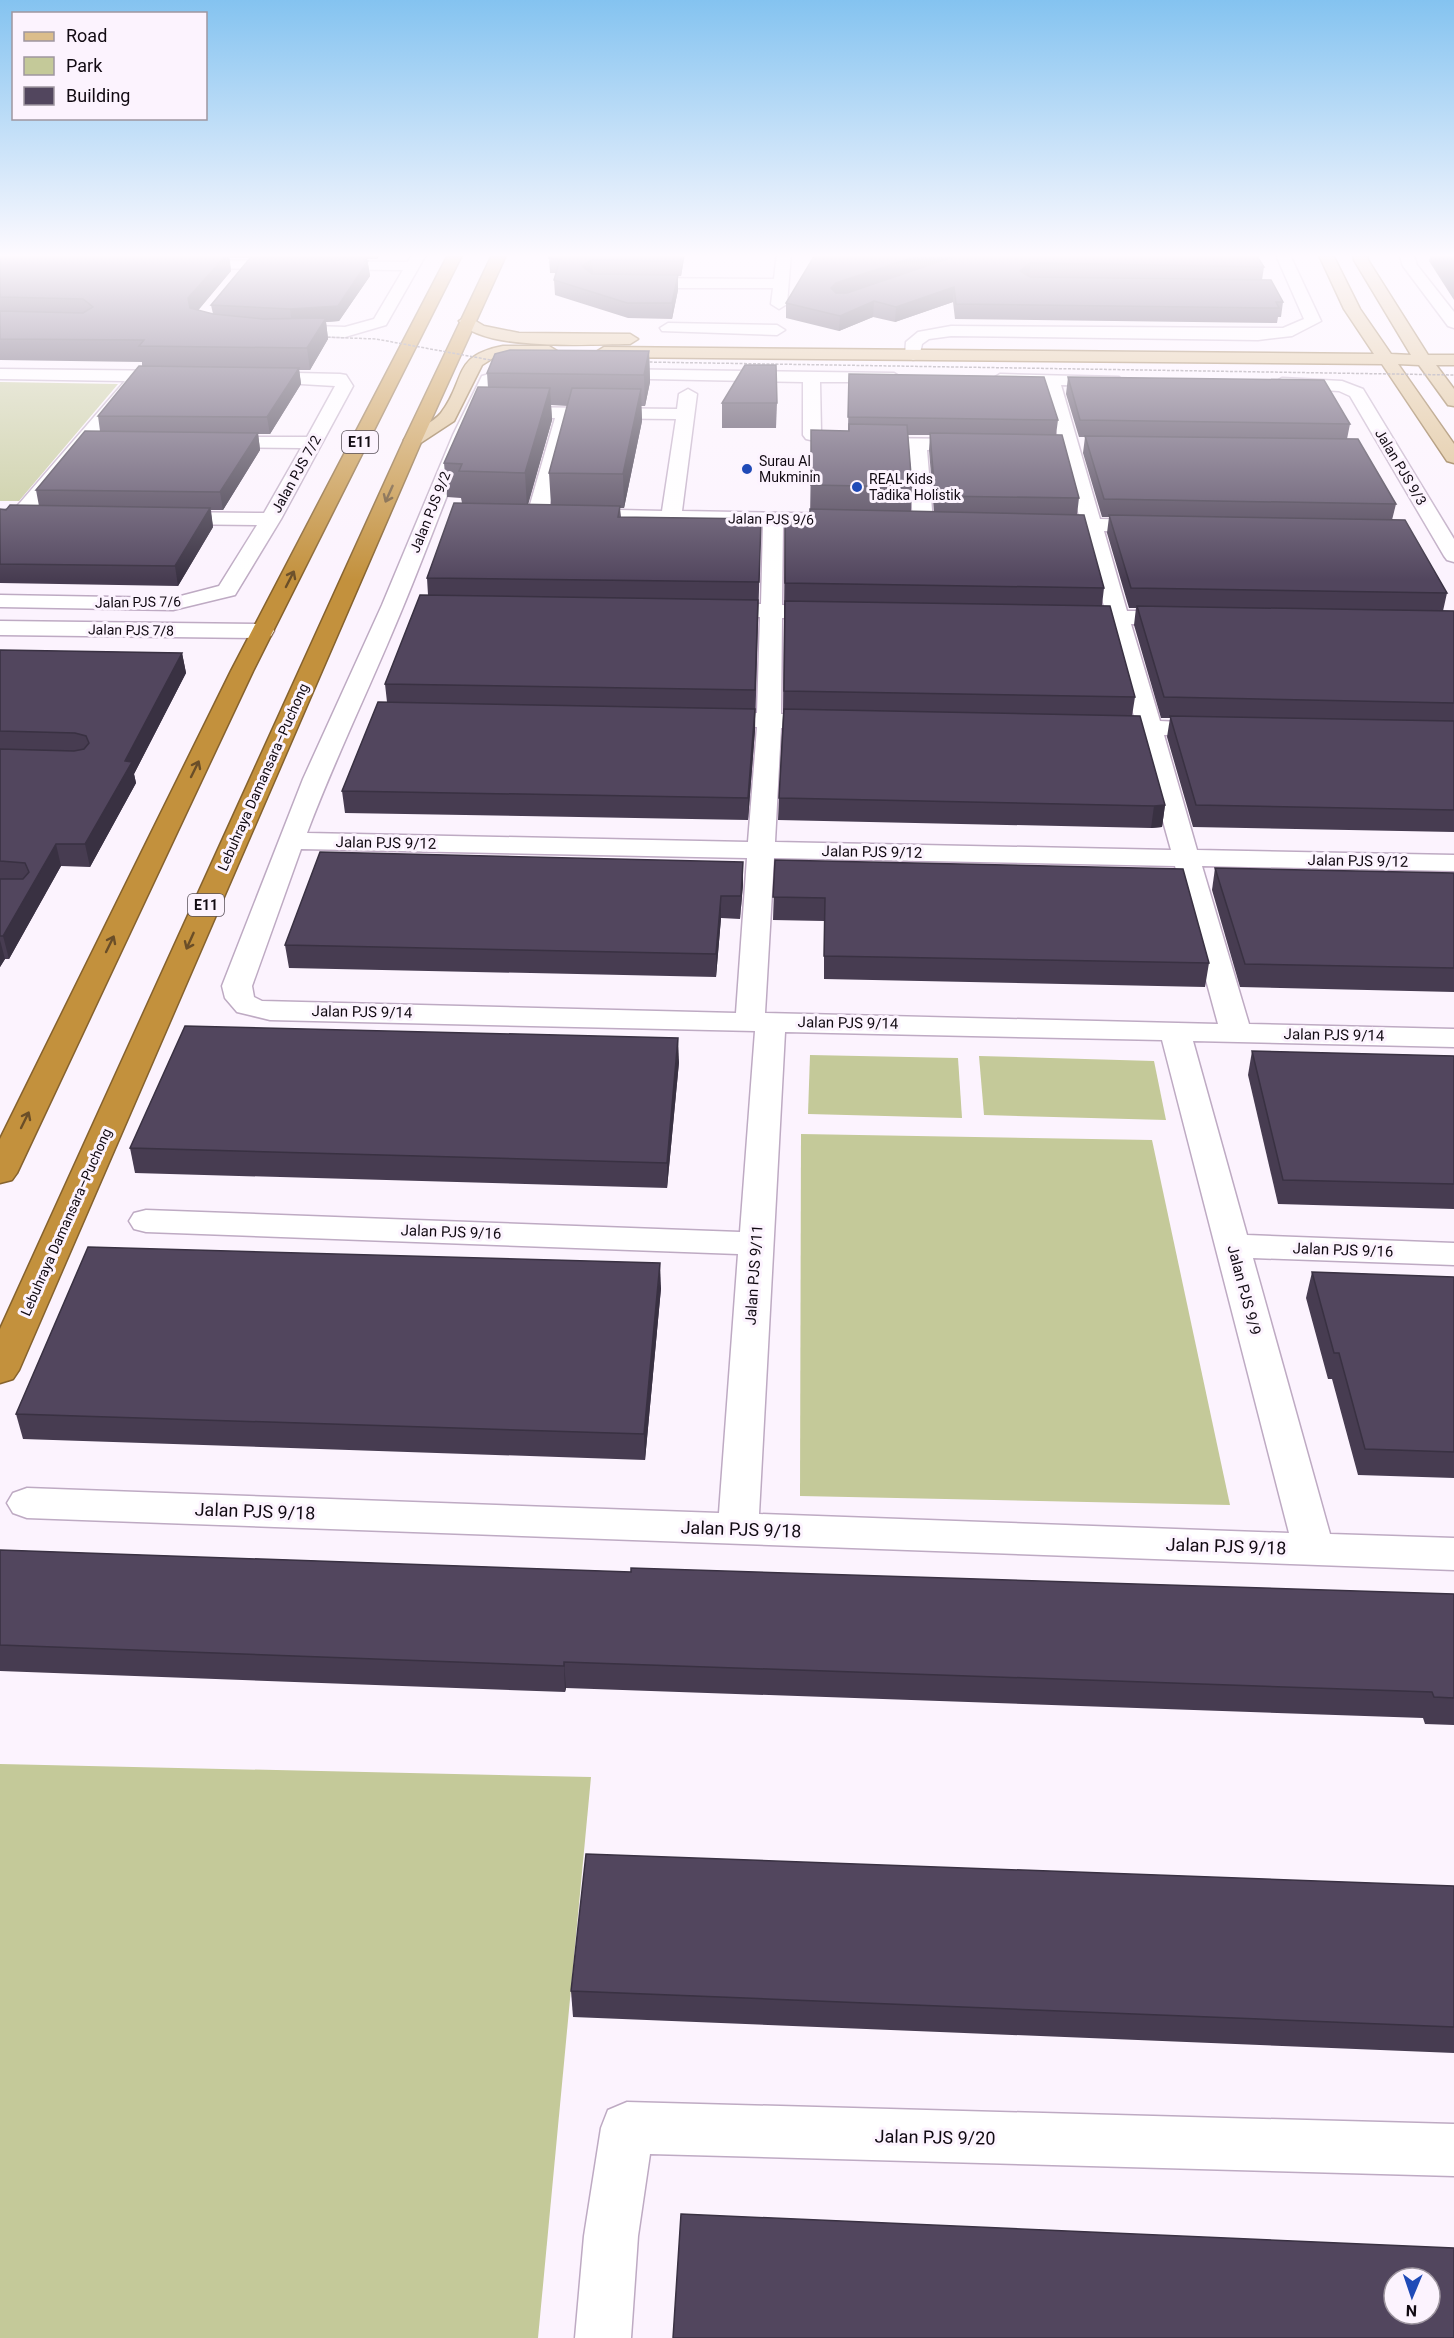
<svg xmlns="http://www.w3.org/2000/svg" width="1454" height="2338" viewBox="0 0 1454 2338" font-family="Roboto,sans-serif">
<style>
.green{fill:#c4c999}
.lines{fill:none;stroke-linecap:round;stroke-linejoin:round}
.minor-casing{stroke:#beaac3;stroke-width:3}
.major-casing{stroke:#85622e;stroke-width:3}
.highway-casing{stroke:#85622e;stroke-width:3}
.minor{fill:#fff;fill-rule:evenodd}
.major{fill:#dbbd8b;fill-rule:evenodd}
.highway{fill:#c3913d;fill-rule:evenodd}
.path-bridge{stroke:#7d757f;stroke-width:1.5;stroke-dasharray:3 1.5;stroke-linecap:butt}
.wall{fill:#473c51;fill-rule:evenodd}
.shaded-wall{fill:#393142}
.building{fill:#52465e;stroke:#393142;stroke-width:1.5;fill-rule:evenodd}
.oneway{stroke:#6a4e28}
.poi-dot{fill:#1f4ab7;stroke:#fcf3fe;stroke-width:2}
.labels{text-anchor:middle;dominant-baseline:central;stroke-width:6;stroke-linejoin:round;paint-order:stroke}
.shield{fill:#fcf3fe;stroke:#585059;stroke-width:1.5}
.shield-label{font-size:14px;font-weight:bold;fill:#110a12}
.far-poi-label{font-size:14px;fill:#110a12;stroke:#fcf3fe;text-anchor:start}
.far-street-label{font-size:14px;fill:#110a12;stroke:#fcf3fe}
.street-label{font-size:15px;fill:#110a12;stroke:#fcf3fe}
.near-street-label{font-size:18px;fill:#110a12;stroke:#fcf3fe}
</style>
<rect width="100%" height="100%" fill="#fcf3fe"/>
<g class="green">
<polygon points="0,382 118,384 19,501 0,501"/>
<polygon points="810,1055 958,1058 962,1118 808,1114"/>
<polygon points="979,1056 1154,1061 1166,1120 984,1115"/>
<polygon points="801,1134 1152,1140 1230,1505 800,1496"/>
<polygon points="0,1764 591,1777 538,2338 0,2338"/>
</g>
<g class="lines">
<defs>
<g id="minor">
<polygon points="413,253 427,253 386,325 345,337 281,335 273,330 281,325 345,327 374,319 403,270 185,268 178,264 185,260 408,262"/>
<polygon points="777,253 791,253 787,304 779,309 771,304 773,288 634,288 626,283 634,278 774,279"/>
<polygon points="1275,253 1289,253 1321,321 1292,336 1258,340 951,336 929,339 922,344 919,358 913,360 905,355 906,342 918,332 951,326 1283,328 1304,319"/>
<polygon points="1399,253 1413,253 1417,265 1454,312 1454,328 1448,326 1403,266"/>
<polygon points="668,323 777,325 785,330 777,335 662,331 660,328"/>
<path d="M511,368H528L536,373L534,377L512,378L495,383C460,456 434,532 403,607C372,683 336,756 307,833L748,842L757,727L701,724L697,719L701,714L757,713L760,617L712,616L704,615L701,610L704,605L712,604H761L763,524L570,519L567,515L570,511L577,509L662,511L676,419L573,418L547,515L544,519H530L527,515L555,418L506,417L497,412L506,407L677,409L679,394L688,389L697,394L682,511L855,514L862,516L865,520L862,524L855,526L783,525L782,605L836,607L839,612L836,617L782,618L781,714L836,717L840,722L836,727L781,728L775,842L1171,850L1139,735L1091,732L1087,727L1091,722L1135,720L1109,623L1061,621L1058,616L1061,611L1105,610L1084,531L1035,528L1032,524L1035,520L1080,519L1044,385L1000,384L992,379L1000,374L1119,377L1122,381L1113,386L1061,385L1100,519L1152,520L1159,522L1162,526L1159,530L1152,532L1104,531L1127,611H1179L1187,613L1190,618L1187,623L1179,625L1131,624L1160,721L1221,724L1224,729L1221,734L1164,735L1197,850L1454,855V871L1202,866L1249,1024L1454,1029V1047L1193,1041L1247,1235L1454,1243V1265L1253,1258L1330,1534L1454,1538V1570L27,1518L13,1513L7,1503L13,1493L27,1488L719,1513L738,1254L146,1232L134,1229L129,1221L134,1213L146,1210L740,1232L755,1031L270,1020L237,1012L225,998L222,986L303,779L382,605L453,435L482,376ZM301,849L747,858L736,1013L262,1001L254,997L252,986ZM774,858L1175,866L1218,1024L765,1013ZM785,1032L1162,1040L1289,1533L759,1514Z"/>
<polygon points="0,369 175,371 183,376 175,381 131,381 137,385 134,389 26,520 12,520 9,516 12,512 125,381 0,379"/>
<polygon points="604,369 894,373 902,378 900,382 820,382 821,432 864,438 973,439 982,444 973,449 927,450 933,522 930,526 916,526 913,522 908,450 842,447 806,439 803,435 803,382 598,378 596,374 598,370"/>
<polygon points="254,372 340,374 346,375 353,386 281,519 235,595 173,610 0,607 0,595 173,598 219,586 257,525 168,524 161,522 158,518 161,514 168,512 264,513 301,448 216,447 207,442 216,437 307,437 335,386 248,381 246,377 248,373"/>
<polygon points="1282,378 1342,381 1363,389 1454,539 1454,562 1447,560 1444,556 1350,396 1339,391 1276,387 1273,383"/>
<polygon points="0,621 263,624 271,626 274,631 271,636 263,638 0,635"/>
<polygon points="627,2102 1454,2124 1454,2176 650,2154 638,2236 631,2338 575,2338 584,2236 601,2128 608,2110"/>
</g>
<g id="major">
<polygon points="1318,253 1332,253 1360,309 1391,354 1411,355 1354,260 1353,253 1367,253 1368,260 1428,355 1454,355 1454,365 1436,365 1454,389 1454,406 1448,405 1419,365 1398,364 1454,444 1454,463 1447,461 1382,364 604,357 596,352 604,347 1374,354 1344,309"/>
<path d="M467,316L484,326L519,333L630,334L638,339L630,344C592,344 483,352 459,321Z"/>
<path d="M503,346H549L557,351L549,356L493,358L482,365L454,421L419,444H407L404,440L407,436C417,429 434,422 441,413C467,379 451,356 503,346Z"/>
</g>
<g id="highway">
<polygon points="449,253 463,253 253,671 17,1173 12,1180 0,1183 0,1139 231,671"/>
<polygon points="493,253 507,253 422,440 19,1370 13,1379 0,1383 0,1329 404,440"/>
</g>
</defs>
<use href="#minor" class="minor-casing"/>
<use href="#major" class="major-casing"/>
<use href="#highway" class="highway-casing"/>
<use href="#minor" class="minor"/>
<use href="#major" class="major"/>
<use href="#highway" class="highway"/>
<g class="path-bridge">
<polyline points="323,337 376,339 496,361"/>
<polyline points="645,362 1454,375"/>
</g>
</g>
<g class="wall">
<path d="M0,253H381L377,259H367L370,276L339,321L326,322L328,339L310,370H299L301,384L270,434H258L260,450L223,510H211L213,527L178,586L0,583V509L39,506L36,490L100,431L98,416L142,366V362L0,360ZM229,258H250L211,305L213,314L198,310L231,271Z"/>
<polygon points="551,253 685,253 681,276 678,276 678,290 672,319 628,318 555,295 554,280 556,273 550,273 549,258"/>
<polygon points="816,253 1264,267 1262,280 1283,302 1281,317 1278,317 1277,323 955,319 953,302 895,322 873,317 839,331 786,318 786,303"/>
<polygon points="1431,253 1454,253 1454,300 1429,261"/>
<path d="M649,351L650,382L645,406H641L642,421L624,508H620L621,517L761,519L755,730L748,820L345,813L342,791L387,702L385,684L428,595L427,578L462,503L461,498L447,497L444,463L488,388L487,373ZM551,405L568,406L549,473L551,505H528L552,420Z"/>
<path d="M849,374L1058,420L1056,435L1079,498L1077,515L1104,588L1102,605L1135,697L1132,716L1165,805L1162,827L1151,828L778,820L783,712L785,519L810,520L811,456L848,431ZM908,435H930L929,450L934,512L911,511L912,487Z"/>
<polygon points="1068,377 1350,424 1347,439 1396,504 1392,520 1447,593 1443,611 1454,611 1454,832 1193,827 1167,737 1170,718 1161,718 1134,625 1136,608 1129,608 1107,533 1109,517 1102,517 1083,453 1085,437 1079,437 1066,394"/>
<polygon points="722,403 777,403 776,428 722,428"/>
<polygon points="0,650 182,653 186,673 134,774 136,783 90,867 61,866 9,959 5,959 0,967"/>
<polygon points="775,860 1209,963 1205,987 824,979 824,921 773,920"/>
<polygon points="1215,868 1454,873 1454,992 1240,987 1212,890"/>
<polygon points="743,884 740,919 721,918 716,977 289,968 285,945"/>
<polygon points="1252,1051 1454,1056 1454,1209 1278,1204 1248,1075"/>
<polygon points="679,1062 667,1188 135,1173 130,1148"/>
<polygon points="1312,1272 1454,1277 1454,1478 1358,1475 1332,1379 1328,1379 1306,1298"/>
<polygon points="661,1288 645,1460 23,1439 16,1414"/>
<polygon points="0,1550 631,1572 1454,1594 1454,1725 1425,1724 1423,1718 566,1688 565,1692 0,1671"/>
<polygon points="1454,1886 1454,2053 573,2017 571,1991"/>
</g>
<g class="shaded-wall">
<polygon points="228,253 229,253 231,271 191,319 188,298"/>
<polygon points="376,253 381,253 377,259"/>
<polygon points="682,253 685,253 681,276 680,261"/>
<polygon points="926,253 967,253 835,298 831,288 836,283"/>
<polygon points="367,257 370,276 339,321 326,322 328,339 310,370 307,348 292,325 290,309 365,261"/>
<polygon points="592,260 593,275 582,266"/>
<polygon points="1030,263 1029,278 1020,271"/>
<polygon points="678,275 678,290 672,319 672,303"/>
<polygon points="954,287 953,302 895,322 896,307"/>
<polygon points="874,301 873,317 839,331 840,316"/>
<polygon points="649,351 650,382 645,406 644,375"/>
<polygon points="299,368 301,384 270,434 267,417"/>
<polygon points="550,388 552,420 527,507 525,473"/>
<polygon points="641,389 642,421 624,508 623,474"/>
<polygon points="258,433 260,450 223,510 220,492"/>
<polygon points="210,508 213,527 178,586 175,566"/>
<polygon points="182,653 186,673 134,774 136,783 90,867 85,844 125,761"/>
<polygon points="755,709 755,730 748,820 748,798"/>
<polygon points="1165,805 1162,827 1151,828 1154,806"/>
<polygon points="56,844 61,866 9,959 3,936"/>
<polygon points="743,862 743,884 740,919 741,896"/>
<polygon points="721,896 721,918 716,977 716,954"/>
<polygon points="0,940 5,959 0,967"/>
<polygon points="678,1038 679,1062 667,1188 667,1163"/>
<polygon points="660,1263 661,1288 645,1460 644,1434"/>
<polygon points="564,1662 566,1688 565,1692 564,1666"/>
</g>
<g class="building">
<polygon points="0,253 228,253 188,298 190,308 213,314 263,319 326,318 307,348 139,346 144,340 0,339 0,311 83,313 93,307 83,299 0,297"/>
<polygon points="551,253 682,253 680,261 592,260 582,266 592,274 678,275 672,303 627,303 554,280 560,259 549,258"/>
<polygon points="816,253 926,253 836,283 831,288 836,293 847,293 965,253 1255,253 1264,267 1030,263 1020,271 1030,277 1271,280 1283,302 1276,302 1279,308 956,304 954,287 896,307 874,301 840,316 786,303"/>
<polygon points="251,257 367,257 365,261 368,261 338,306 290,309 211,305"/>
<polygon points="510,350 649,351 644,375 487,373 495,354"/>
<polygon points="745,365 776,365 777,403 722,403"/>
<polygon points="139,366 299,368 267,417 98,416"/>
<polygon points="849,374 1044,377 1058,420 848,417"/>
<polygon points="1068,377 1324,380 1350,424 1080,420"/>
<polygon points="478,387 550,388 525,473 459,471 462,464 444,463"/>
<polygon points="572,388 641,389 623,474 549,473"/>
<polygon points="849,424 907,425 912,487 811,485 811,430 849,431"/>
<polygon points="85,431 258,433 220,492 36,490"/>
<polygon points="930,433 1062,435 1079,498 935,496"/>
<polygon points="1085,436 1358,439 1396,504 1104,499"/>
<polygon points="454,503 620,506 618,517 761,519 759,582 427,578"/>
<polygon points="10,505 210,508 175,566 0,564 0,509 6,510"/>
<polygon points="810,509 1084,515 1104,588 785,583 785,519 810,520"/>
<polygon points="1109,515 1405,520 1447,593 1131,588"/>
<polygon points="420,595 758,600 755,690 385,684"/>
<polygon points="785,601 1110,606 1135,697 784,691"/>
<polygon points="1137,606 1454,611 1454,703 1164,697"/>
<polygon points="0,650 182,653 125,761 132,762 85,844 56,844 3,936 0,936 0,879 23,879 29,872 25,863 0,861 0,749 74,751 84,749 89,743 86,736 75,733 0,731"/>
<polygon points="378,702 755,709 748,798 342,791"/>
<polygon points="784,709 1140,716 1165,805 1154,806 779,798"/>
<polygon points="1170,716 1454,721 1454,810 1196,805"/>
<polygon points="320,852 743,862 741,896 721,896 716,954 285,945"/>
<polygon points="775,860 1183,869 1209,963 824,956 825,898 773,897"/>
<polygon points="1215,868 1454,873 1454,968 1245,964"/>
<polygon points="185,1026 678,1038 667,1163 130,1148"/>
<polygon points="1252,1051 1454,1056 1454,1184 1283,1180"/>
<polygon points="88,1247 660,1263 644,1434 16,1414"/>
<polygon points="1312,1272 1454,1277 1454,1452 1365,1449 1339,1353 1334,1353"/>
<polygon points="0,1550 631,1572 631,1568 1454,1594 1454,1698 1434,1697 1432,1692 564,1662 564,1666 0,1645"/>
<polygon points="586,1854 1454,1886 1454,2027 571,1991"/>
<path d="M681,2214L1454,2248V2338H673ZM1394,2278H1430V2314H1394Z"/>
</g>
<defs><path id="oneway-shaft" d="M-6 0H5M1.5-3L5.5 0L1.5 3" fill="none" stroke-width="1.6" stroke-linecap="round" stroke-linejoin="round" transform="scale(1.5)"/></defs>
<g class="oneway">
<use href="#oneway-shaft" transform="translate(389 494) rotate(114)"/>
<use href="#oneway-shaft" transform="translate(290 579) rotate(-63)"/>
<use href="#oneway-shaft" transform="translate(195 769) rotate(-64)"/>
<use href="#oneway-shaft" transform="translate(190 941) rotate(114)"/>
<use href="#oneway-shaft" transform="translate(110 944) rotate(-64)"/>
<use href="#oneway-shaft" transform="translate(25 1120) rotate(-64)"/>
</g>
<linearGradient id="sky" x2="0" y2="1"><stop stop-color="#84c3f0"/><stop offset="0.44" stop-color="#fefaff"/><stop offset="1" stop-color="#fefaff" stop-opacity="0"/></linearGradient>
<rect width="1454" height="580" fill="url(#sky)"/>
<g class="poi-dot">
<circle cx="747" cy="469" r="6"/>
<circle cx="857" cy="487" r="6"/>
</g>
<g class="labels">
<g class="shield">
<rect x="342" y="431" width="36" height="22" rx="4.5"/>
<rect x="188" y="894" width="36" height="22" rx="4.5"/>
</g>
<g class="shield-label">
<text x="360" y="442">E11</text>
<text x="206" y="905">E11</text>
</g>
<g class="far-poi-label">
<text x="759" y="461">Surau Al<tspan x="759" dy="16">Mukminin</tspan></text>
<text x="869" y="479">REAL Kids<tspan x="869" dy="16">Tadika Holistik</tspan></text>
</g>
<g class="far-street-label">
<text transform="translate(1401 467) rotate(59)">Jalan PJS 9/3</text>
<text transform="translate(296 474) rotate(-61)">Jalan PJS 7/2</text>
<text transform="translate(430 512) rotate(-68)">Jalan PJS 9/2</text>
<text transform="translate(771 519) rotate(1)">Jalan PJS 9/6</text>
<text transform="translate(138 602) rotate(-1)">Jalan PJS 7/6</text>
<text transform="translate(131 630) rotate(1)">Jalan PJS 7/8</text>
<text transform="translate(263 777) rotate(-66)">Lebuhraya Damansara–Puchong</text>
<text transform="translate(66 1222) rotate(-66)">Lebuhraya Damansara–Puchong</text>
</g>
<g class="street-label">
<text transform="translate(386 843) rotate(1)">Jalan PJS 9/12</text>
<text transform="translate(872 852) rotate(1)">Jalan PJS 9/12</text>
<text transform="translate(1358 861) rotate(1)">Jalan PJS 9/12</text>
<text transform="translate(362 1012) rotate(1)">Jalan PJS 9/14</text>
<text transform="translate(848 1023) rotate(1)">Jalan PJS 9/14</text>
<text transform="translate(1334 1035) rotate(1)">Jalan PJS 9/14</text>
<text transform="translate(451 1232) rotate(2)">Jalan PJS 9/16</text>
<text transform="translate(1343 1250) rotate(2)">Jalan PJS 9/16</text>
<text transform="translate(754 1275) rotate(-86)">Jalan PJS 9/11</text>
<text transform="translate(1244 1290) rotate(75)">Jalan PJS 9/9</text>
</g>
<g class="near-street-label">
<text transform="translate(255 1511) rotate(2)">Jalan PJS 9/18</text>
<text transform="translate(741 1529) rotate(2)">Jalan PJS 9/18</text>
<text transform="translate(1226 1546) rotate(2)">Jalan PJS 9/18</text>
<text transform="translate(935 2137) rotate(1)">Jalan PJS 9/20</text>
</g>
</g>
<rect x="12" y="12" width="195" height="108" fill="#fcf3fe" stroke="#9e96a0" stroke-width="1.5"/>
<rect x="24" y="32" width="30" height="9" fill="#dbbd8b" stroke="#9e96a0" stroke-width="1.5"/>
<text x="66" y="42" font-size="18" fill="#110a12">Road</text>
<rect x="24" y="57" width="30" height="18" fill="#c4c999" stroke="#9e96a0" stroke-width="1.5"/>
<text x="66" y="72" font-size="18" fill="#110a12">Park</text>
<rect x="24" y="87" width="30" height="18" fill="#52465e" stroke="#9e96a0" stroke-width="1.5"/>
<text x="66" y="102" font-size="18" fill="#110a12">Building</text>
<g transform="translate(1412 2296) rotate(182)"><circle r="28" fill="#fcf3fe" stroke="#9e96a0" stroke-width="1.5"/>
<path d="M0-4.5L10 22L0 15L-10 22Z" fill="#1f4ab7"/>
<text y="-9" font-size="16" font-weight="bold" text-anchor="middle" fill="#110a12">N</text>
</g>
</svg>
